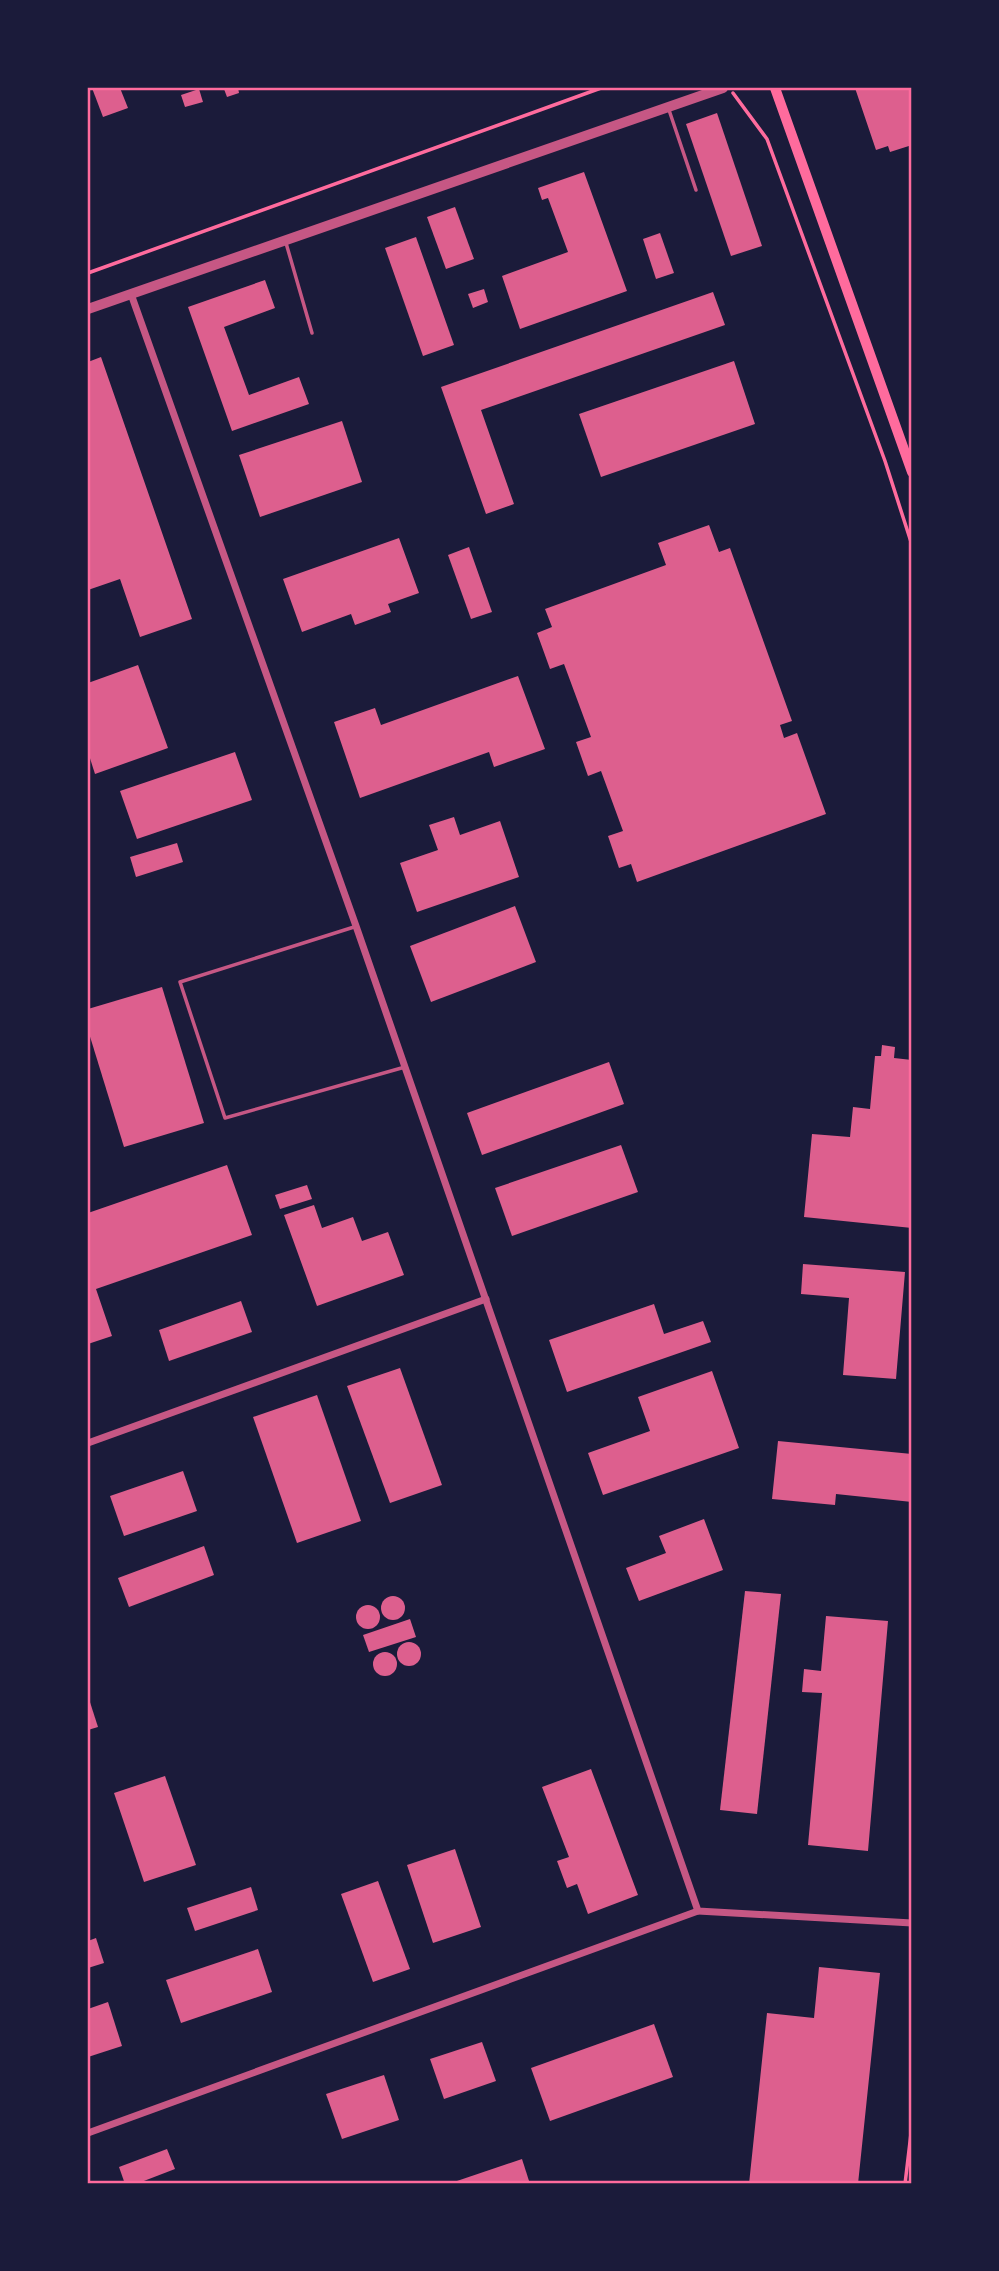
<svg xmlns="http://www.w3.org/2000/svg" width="999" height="2271" viewBox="0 0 999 2271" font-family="'Zilla Slab',serif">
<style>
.building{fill:#dd5f8e}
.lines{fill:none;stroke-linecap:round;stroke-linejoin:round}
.path{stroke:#ff6b9d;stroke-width:3.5}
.service{stroke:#c65784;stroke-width:3.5}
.minor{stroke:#c65784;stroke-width:7}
.tertiary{stroke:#c65784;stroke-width:10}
.secondary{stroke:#ff6b9d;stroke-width:10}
.neatline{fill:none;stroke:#ff6b9d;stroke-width:2.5}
</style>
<rect width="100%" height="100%" fill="#1b1b3a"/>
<g class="building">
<polygon points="92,88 120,88 128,108 103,117"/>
<polygon points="238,88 239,93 227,97 224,89"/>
<polygon points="855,88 912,88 912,145 890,152 888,146 876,150"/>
<polygon points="199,89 203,102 185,107 181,95"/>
<polygon points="717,113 762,246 731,256 686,124"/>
<polygon points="584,172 627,291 520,329 502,276 568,252 548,198 542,200 538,188"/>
<polygon points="455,207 474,259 446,269 427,217"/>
<polygon points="660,233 674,273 656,279 643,239"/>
<polygon points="416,237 454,345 423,356 385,248"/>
<polygon points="265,280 275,308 224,327 249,395 299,377 309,404 232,431 188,307"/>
<polygon points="484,289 488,302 473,308 468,294"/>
<polygon points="713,292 725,325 481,410 514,504 486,514 441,387"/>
<polygon points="101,357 192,619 140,637 120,579 88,590 88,362"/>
<polygon points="734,361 755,424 601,477 579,414"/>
<polygon points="342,421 362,482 260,517 239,455"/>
<polygon points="709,525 719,552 730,548 792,721 780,725 784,738 797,733 826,814 637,882 631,864 619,868 608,836 623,831 601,771 588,776 576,742 591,737 564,664 550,669 537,633 552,627 545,609 666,565 658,543"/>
<polygon points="399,538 419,593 388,604 391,612 355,625 351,614 302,632 283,579"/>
<polygon points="469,547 492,612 471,619 448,555"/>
<polygon points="138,665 168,748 95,774 88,752 88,683"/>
<polygon points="518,676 545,749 494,767 489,752 360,798 334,722 375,708 381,725"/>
<polygon points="235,752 252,800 137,839 120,791"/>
<polygon points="454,817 460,835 500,821 519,877 417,912 400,863 438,850 429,825"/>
<polygon points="177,843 183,862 136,877 130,857"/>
<polygon points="515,906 536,962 431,1002 410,946"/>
<polygon points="162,987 204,1123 124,1147 88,1030 88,1009"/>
<polygon points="882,1045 895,1047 894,1058 912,1060 912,1228 804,1217 812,1134 850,1137 853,1107 870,1109 875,1056 881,1056"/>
<polygon points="609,1062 624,1104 482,1155 467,1113"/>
<polygon points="621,1145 638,1192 512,1236 495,1188"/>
<polygon points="227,1165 252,1235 96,1289 112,1336 88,1344 88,1213"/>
<polygon points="307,1185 312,1199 280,1209 275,1195"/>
<polygon points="314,1205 322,1228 353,1217 362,1241 388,1232 404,1275 317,1306 284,1215"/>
<polygon points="803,1264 905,1272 896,1379 843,1375 849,1298 801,1294"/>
<polygon points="241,1301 252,1332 169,1361 159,1330"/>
<polygon points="654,1304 664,1334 703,1321 711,1342 567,1392 549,1340"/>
<polygon points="400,1368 442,1485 390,1503 347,1386"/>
<polygon points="712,1371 739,1448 603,1495 588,1453 650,1431 638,1397"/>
<polygon points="317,1395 361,1521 297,1543 253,1417"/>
<polygon points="778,1441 912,1454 912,1502 836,1494 835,1505 772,1499"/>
<polygon points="183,1471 197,1511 124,1536 110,1496"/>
<polygon points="704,1519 723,1570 639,1601 626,1568 666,1553 659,1536"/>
<polygon points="204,1546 214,1575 129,1607 118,1578"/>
<polygon points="745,1591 781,1594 757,1814 720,1810"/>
<circle cx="393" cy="1608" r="12"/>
<circle cx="368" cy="1617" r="12"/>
<polygon points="826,1616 888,1621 868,1851 808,1845 822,1693 802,1692 804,1669 821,1671"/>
<polygon points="410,1619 416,1637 369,1652 363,1635"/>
<circle cx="409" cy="1654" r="12"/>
<circle cx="385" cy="1664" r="12"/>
<polygon points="88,1696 98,1727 88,1730"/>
<polygon points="591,1769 638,1895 588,1914 577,1884 567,1888 557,1861 569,1857 542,1787"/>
<polygon points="165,1776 196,1865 144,1882 114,1793"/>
<polygon points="455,1849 481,1927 433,1943 407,1865"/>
<polygon points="378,1881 410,1969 373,1982 341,1894"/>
<polygon points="251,1887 258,1910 195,1931 187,1908"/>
<polygon points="96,1938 104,1963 88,1968 88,1941"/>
<polygon points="258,1949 272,1992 181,2023 166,1980"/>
<polygon points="819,1967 880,1973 858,2184 749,2184 767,2013 814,2018"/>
<polygon points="108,2002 122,2046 88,2057 88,2009"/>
<polygon points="654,2024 673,2077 550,2121 531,2068"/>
<polygon points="482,2042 496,2081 444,2099 430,2059"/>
<polygon points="384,2075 399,2120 342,2139 326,2094"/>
<polygon points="167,2149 175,2169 136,2184 125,2184 119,2167"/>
<polygon points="522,2159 530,2184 451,2184 451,2183"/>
</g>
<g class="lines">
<g class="path">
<polyline points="733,93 767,139 885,461 912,545"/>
<polyline points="88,273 601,88"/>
<polyline points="905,2184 912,2125"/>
</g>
<g class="service">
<polyline points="669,110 696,190"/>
<polyline points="286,243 312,333"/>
<polyline points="354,927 180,982 225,1118 405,1067"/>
</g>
<g class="minor">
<polyline points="131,294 356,926 698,1911 912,1923"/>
<polyline points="88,1443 486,1299"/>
<polyline points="88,2133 698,1911"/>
</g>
<polyline class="tertiary" points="88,309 723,88"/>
<polyline class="secondary" points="775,88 912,472"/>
</g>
<rect width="999" height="2271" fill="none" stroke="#1b1b3a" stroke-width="178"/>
<rect x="89" y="89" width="821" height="2093" class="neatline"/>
</svg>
